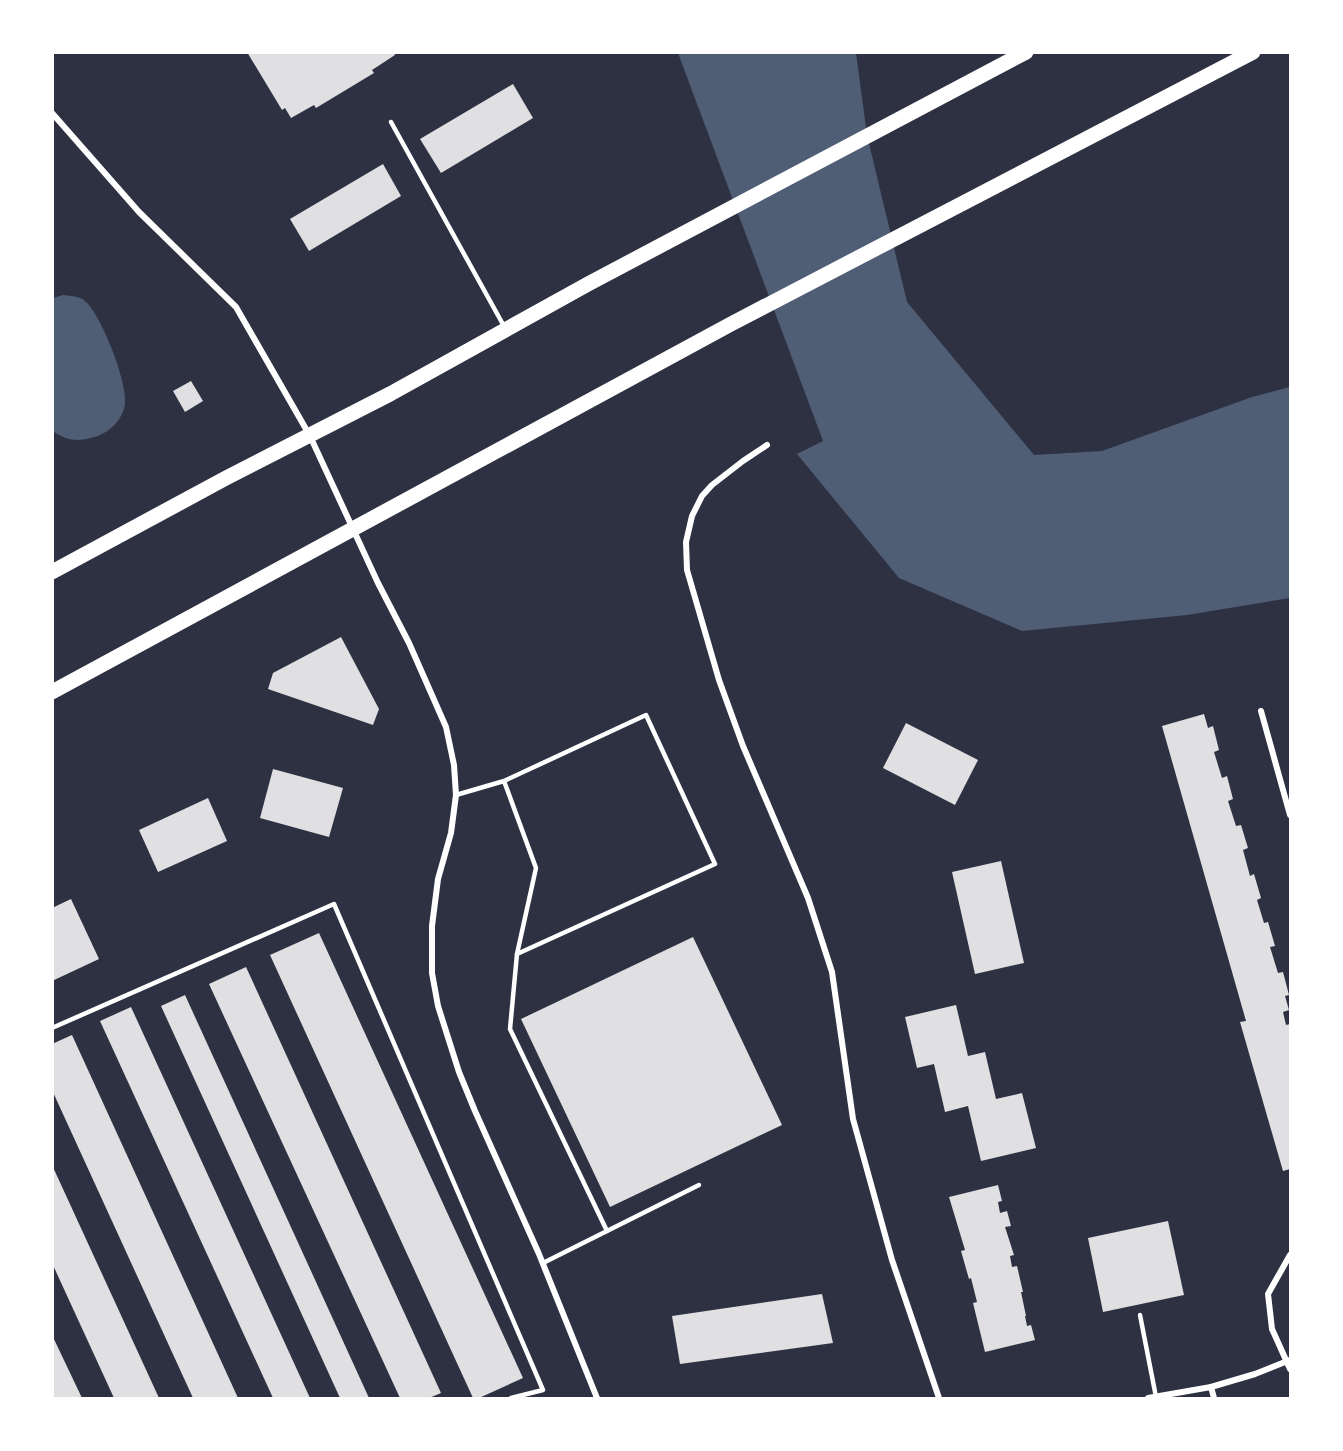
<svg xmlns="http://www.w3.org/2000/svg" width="1343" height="1451" viewBox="0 0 1343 1451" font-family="'Libre Baskerville',serif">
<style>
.water{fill:#4f5d75}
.building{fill:#e0e0e3}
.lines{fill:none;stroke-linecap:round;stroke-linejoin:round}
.service{stroke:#fff;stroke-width:4.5}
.minor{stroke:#fff;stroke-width:6}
.primary{stroke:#fff;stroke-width:15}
</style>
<rect width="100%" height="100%" fill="#2d3142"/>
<g class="water">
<polygon points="678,53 856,53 867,135 907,302 1034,455 1102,451 1252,397 1290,387 1290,598 1187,615 1022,631 899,578 797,454 823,441"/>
<path d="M63,295C70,296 80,296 85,301C101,314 128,383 125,404C122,422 108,434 91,438C76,442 65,440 53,431V298Z"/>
</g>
<g class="building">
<polygon points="247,52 394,52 395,55 372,70 374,73 316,108 314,105 291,118 285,108 282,110"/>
<polygon points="513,84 533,118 441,173 420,139"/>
<polygon points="383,164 401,196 309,251 290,219"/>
<polygon points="191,381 203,401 185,412 173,391"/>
<polygon points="341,637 379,709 373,725 268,689 273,673"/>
<polygon points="1204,714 1208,728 1213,726 1219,750 1214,752 1222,778 1227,776 1233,799 1228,801 1236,826 1241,825 1248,848 1243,850 1250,876 1254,874 1261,898 1257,900 1264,923 1268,922 1275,946 1270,947 1278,973 1283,972 1289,995 1285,996 1289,1010 1283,1012 1286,1025 1290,1024 1290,1169 1283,1171 1240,1022 1246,1021 1162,726"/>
<polygon points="906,723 978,760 955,805 883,768"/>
<polygon points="273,769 343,788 329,837 260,818"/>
<polygon points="208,798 227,841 158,872 139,830"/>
<polygon points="1001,861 1024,963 975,974 952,872"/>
<polygon points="71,899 99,959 52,981 52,908"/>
<polygon points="319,933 523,1378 479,1398 473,1398 270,955"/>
<polygon points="693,937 782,1125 610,1207 521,1019"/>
<polygon points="246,967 441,1393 429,1398 400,1398 209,984"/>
<polygon points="185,995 369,1398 340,1398 161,1006"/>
<polygon points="956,1005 968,1056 985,1052 996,1099 1022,1093 1036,1148 981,1161 968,1106 945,1112 934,1064 917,1068 905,1017"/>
<polygon points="131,1007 310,1398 273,1398 100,1021"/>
<polygon points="72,1035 238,1398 193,1398 52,1090 52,1044"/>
<polygon points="52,1165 159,1398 114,1398 52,1263"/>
<polygon points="998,1185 1002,1201 998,1202 1000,1213 1007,1211 1011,1226 1005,1227 1014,1255 1010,1256 1012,1267 1017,1266 1023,1292 1021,1292 1026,1316 1025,1316 1027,1326 1031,1325 1035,1340 985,1352 973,1303 977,1302 971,1278 969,1279 961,1251 965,1250 949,1197"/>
<polygon points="1168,1221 1184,1295 1103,1312 1088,1238"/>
<polygon points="822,1294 833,1343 680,1364 672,1316"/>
<polygon points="52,1335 82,1398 52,1398"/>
</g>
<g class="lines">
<g class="service">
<polyline points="391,122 505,328"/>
<polyline points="456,795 504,781 646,715 715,864 517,954 536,868 504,781"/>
<polyline points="517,954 510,1029 607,1231"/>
<polyline points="52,1028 334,904 543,1390 511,1398"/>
<polyline points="543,1263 699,1185"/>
<polyline points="1140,1315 1156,1397"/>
</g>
<g class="minor">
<polyline points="52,113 139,212 236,307 310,436 378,583 409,643 446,727 454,765 456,795 451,833 438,879 432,926 432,973 438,1006 459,1072 475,1111 539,1254 597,1398"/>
<polyline points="767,445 743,461 712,485 702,496 692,516 686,542 687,570 719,680 743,746 808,898 832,972 853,1119 892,1260 939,1398"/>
<polyline points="1261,711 1290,815"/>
<polyline points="1290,1255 1268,1294 1272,1329 1290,1369"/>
<polyline points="1211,1387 1214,1398"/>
<polyline points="1148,1398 1211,1387 1255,1374 1290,1360"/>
</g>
<g class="primary">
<polyline points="52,572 226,478 390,394 588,284 1026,52"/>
<polyline points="52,692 731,324 1253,52"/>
</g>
</g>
<rect width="1343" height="1451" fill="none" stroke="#ffffff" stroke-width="108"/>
</svg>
